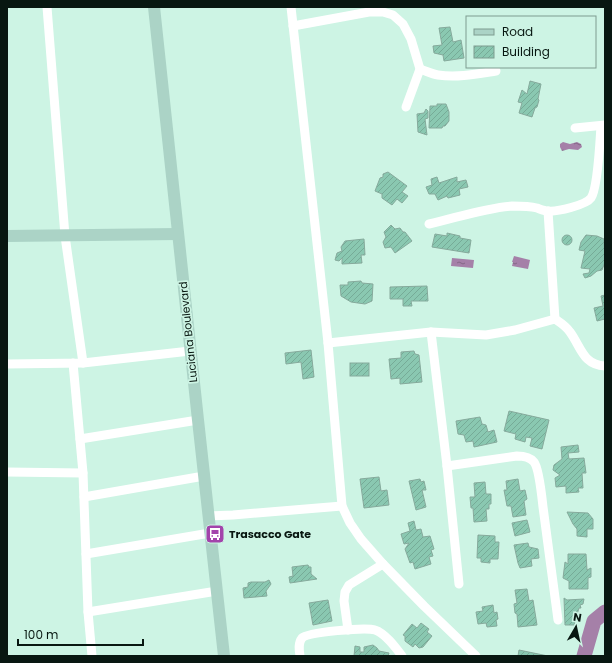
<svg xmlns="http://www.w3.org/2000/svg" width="612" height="663" viewBox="0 0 612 663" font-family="Poppins,sans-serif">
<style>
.water{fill:url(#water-ripples)}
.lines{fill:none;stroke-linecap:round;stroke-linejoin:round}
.river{stroke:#a580a8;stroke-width:15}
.building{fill:url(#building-hatch);stroke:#86aa9c}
.street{stroke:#fff;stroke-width:9}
.secondary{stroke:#abd3c6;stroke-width:12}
.labels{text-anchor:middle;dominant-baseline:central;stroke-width:3.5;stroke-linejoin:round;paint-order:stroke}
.street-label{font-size:11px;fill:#081711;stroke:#cdf4e4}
.poi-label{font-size:11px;font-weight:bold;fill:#081711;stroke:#cdf4e4;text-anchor:start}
</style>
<defs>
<pattern id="water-ripples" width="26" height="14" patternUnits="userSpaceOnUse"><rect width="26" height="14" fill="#a580a8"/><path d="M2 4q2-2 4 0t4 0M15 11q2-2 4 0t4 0" fill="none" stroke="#846887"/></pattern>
<pattern id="building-hatch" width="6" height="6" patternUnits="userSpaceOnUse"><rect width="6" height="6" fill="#8ac8b1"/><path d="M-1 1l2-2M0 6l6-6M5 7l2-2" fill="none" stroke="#76ab97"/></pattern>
</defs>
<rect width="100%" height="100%" fill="#cdf4e4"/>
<g class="water">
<polygon points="563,142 570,144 577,142 581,144 582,147 578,150 569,149 562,151 560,147 560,144"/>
<polygon points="514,256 530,260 528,269 512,266 513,262 512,262"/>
<polygon points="452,258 474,260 473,268 451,266"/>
</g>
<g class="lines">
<polyline class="river" points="584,656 594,621 605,612"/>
</g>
<g class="building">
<polygon points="450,27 453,42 461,40 464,58 444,61 443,55 434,53 433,46 442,45 439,28"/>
<polygon points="530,81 541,84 538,99 539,100 537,107 535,108 532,117 519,113 522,103 518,102 522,90 527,94"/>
<polygon points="437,104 446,104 449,112 449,121 445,126 443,126 442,128 429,128 430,106 437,106"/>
<polygon points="426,109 428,111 428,118 425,119 427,135 418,132 417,114 424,113"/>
<polygon points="388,172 407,186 402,192 408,196 402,203 397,199 392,205 382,198 382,194 375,191 380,178 383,177 383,174"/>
<polygon points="437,177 439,183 457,177 457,182 466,180 468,187 459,189 460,195 448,198 447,196 438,200 435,194 429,194 426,187 432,185 431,179"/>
<polygon points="391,225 395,229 400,228 403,232 405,232 412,241 395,253 391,247 385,248 383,242 386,237 384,232"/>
<polygon points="447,233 460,236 460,238 471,240 469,253 432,247 435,234 447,236"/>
<circle cx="567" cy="240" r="5"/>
<polygon points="586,235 597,236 604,239 605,262 602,270 597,271 591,276 585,278 583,274 589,273 590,269 581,268 585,251 579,250 581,242"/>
<polygon points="364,239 365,255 361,255 362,263 342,264 342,258 339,261 335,260 337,253 342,251 341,247 345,241"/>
<polygon points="361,281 362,283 373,284 372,301 365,304 351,302 341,296 340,285 348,285 348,282"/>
<polygon points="427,286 428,301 411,301 412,306 403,306 403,299 390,299 390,287"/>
<polygon points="605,295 605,319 597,321 594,308 603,306 601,296"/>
<polygon points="311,350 314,377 303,379 301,362 286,364 285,353"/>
<polygon points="414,351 415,354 419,355 422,382 400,384 400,378 391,379 389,359 401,358 401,352"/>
<rect x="350" y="363" width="19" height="13"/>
<polygon points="509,411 549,420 542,449 530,446 532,438 526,437 525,442 515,439 516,434 504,431"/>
<polygon points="480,417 482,424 486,425 488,432 494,430 497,442 474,447 473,441 466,442 464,435 458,434 456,421"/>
<polygon points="578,445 579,452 568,453 569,459 584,458 586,473 582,473 583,488 578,488 579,492 566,493 566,486 556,487 555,478 560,475 553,470 554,465 562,459 561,447"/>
<polygon points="379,477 381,491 387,490 389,505 364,508 360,479"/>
<polygon points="420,479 421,482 424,481 426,490 422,490 426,507 416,510 409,481"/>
<polygon points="518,479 520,491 525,490 527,499 524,501 526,515 513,517 511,506 507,506 504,490 507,490 506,481"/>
<polygon points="485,482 486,494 491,494 491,504 489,504 489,509 486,509 487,521 474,522 473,508 471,508 470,497 475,497 474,483"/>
<polygon points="567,512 588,513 593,519 593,529 587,529 587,537 577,536 577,529 573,524"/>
<polygon points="527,520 530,532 515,536 512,523"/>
<polygon points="414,521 416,530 421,529 423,537 430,536 434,549 431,550 433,556 429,557 431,564 415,569 413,562 410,563 405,549 409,543 404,544 401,534 410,531 408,523"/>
<polygon points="478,535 495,536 495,542 499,542 498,559 490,559 490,563 481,562 481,558 477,558"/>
<polygon points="528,543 529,547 538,549 539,558 531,559 532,566 520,568 518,563 514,545"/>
<polygon points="568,554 586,554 587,570 591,568 591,577 588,578 588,589 569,589 569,581 563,578 565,562 568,564"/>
<polygon points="308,565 309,567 311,567 311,574 317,579 290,583 289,577 293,576 292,567"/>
<polygon points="269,580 271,584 266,591 267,596 244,598 243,588 248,587 248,583 251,582 265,582"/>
<polygon points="527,589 529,601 533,600 537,625 518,627 517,614 515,613 514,604 517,603 515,590"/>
<polygon points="564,598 567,600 584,599 583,604 580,605 581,608 579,608 574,625 565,625"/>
<polygon points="328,600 332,621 313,625 309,603"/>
<polygon points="493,605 494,613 497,612 498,619 496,620 497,626 487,627 486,623 478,624 476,612 483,611 482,607"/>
<polygon points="421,623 429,629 427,632 432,636 423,647 419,648 415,644 413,647 405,641 405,636 403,635 412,624 417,628"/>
<polygon points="373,645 377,648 379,651 389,653 388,656 354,656 355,646 360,647 360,652 364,652 364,647"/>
<polygon points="519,650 548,656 518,656"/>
</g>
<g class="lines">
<g class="street">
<polyline points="47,7 65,236 83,363"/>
<polyline points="291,7 328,343 342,506 350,523 361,539 383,564 424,606 476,656"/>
<polyline points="293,26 369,12 383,12 393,15 403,24 411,39 420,69 406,107"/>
<path d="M420,69C426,71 432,74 438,75C457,78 477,74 496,71"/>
<polyline points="575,128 605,125"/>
<polyline points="548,211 555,319"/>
<path d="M429,224C456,218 484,208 512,206C520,206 529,206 537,208C540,209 545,211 548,211C557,212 586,205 591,198C598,188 600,140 601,126"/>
<polyline points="431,332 447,466 459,584"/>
<path d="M328,343L431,332L486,335L515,330L555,319C561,323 566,326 570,332C581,347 583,365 605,366"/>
<polyline points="73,363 83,473 88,612 92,656"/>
<polyline points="7,364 83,363 190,351"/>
<polyline points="80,439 198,420"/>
<path d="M447,466L517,456C523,456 530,457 534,462C539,468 542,498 543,507C548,545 553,582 558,620"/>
<polyline points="7,472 83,473"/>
<polyline points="84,497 204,476"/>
<polyline points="208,516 233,515 342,506"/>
<polyline points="86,554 210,533"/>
<polyline points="88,612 217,591"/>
<polyline points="348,630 344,601 345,592 349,585 383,564"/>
<path d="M300,656C299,650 298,643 302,638C308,632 366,627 375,630C385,633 396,648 402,656"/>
</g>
<g class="secondary">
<polyline points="154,7 198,420 224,656"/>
<polyline points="7,236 178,234"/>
</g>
</g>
<defs>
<symbol id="bus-square" viewBox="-11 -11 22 22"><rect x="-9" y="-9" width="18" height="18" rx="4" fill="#a343ab" stroke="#cdf4e4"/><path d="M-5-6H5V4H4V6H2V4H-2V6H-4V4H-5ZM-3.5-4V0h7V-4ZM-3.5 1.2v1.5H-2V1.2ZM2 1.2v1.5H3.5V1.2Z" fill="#fff"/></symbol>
</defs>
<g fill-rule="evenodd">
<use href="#bus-square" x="204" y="523" width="22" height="22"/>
</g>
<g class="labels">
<g class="street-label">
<text transform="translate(188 332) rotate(-96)">Luciana Boulevard</text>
</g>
<g class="poi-label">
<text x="229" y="534">Trasacco Gate</text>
</g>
</g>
<rect width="612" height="663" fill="none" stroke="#081711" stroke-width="16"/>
<rect x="466" y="16" width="130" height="52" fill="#cdf4e4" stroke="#7e9c90"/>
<rect x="474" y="29" width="20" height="6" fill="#abd3c6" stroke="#7e9c90"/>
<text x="502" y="36" font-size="12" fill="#081711">Road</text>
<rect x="474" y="46" width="20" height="12" fill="url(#building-hatch)" stroke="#7e9c90"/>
<text x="502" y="56" font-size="12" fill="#081711">Building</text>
<g transform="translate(576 627) rotate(9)" stroke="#cdf4e4" stroke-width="3" paint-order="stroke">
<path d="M0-3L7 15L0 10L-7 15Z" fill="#081711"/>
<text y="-6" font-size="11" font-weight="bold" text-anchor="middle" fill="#081711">N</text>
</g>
<path d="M18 639v6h125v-6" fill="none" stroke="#081711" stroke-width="2"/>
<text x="24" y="639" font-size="12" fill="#081711" stroke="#cdf4e4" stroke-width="3" paint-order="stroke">100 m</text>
</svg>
